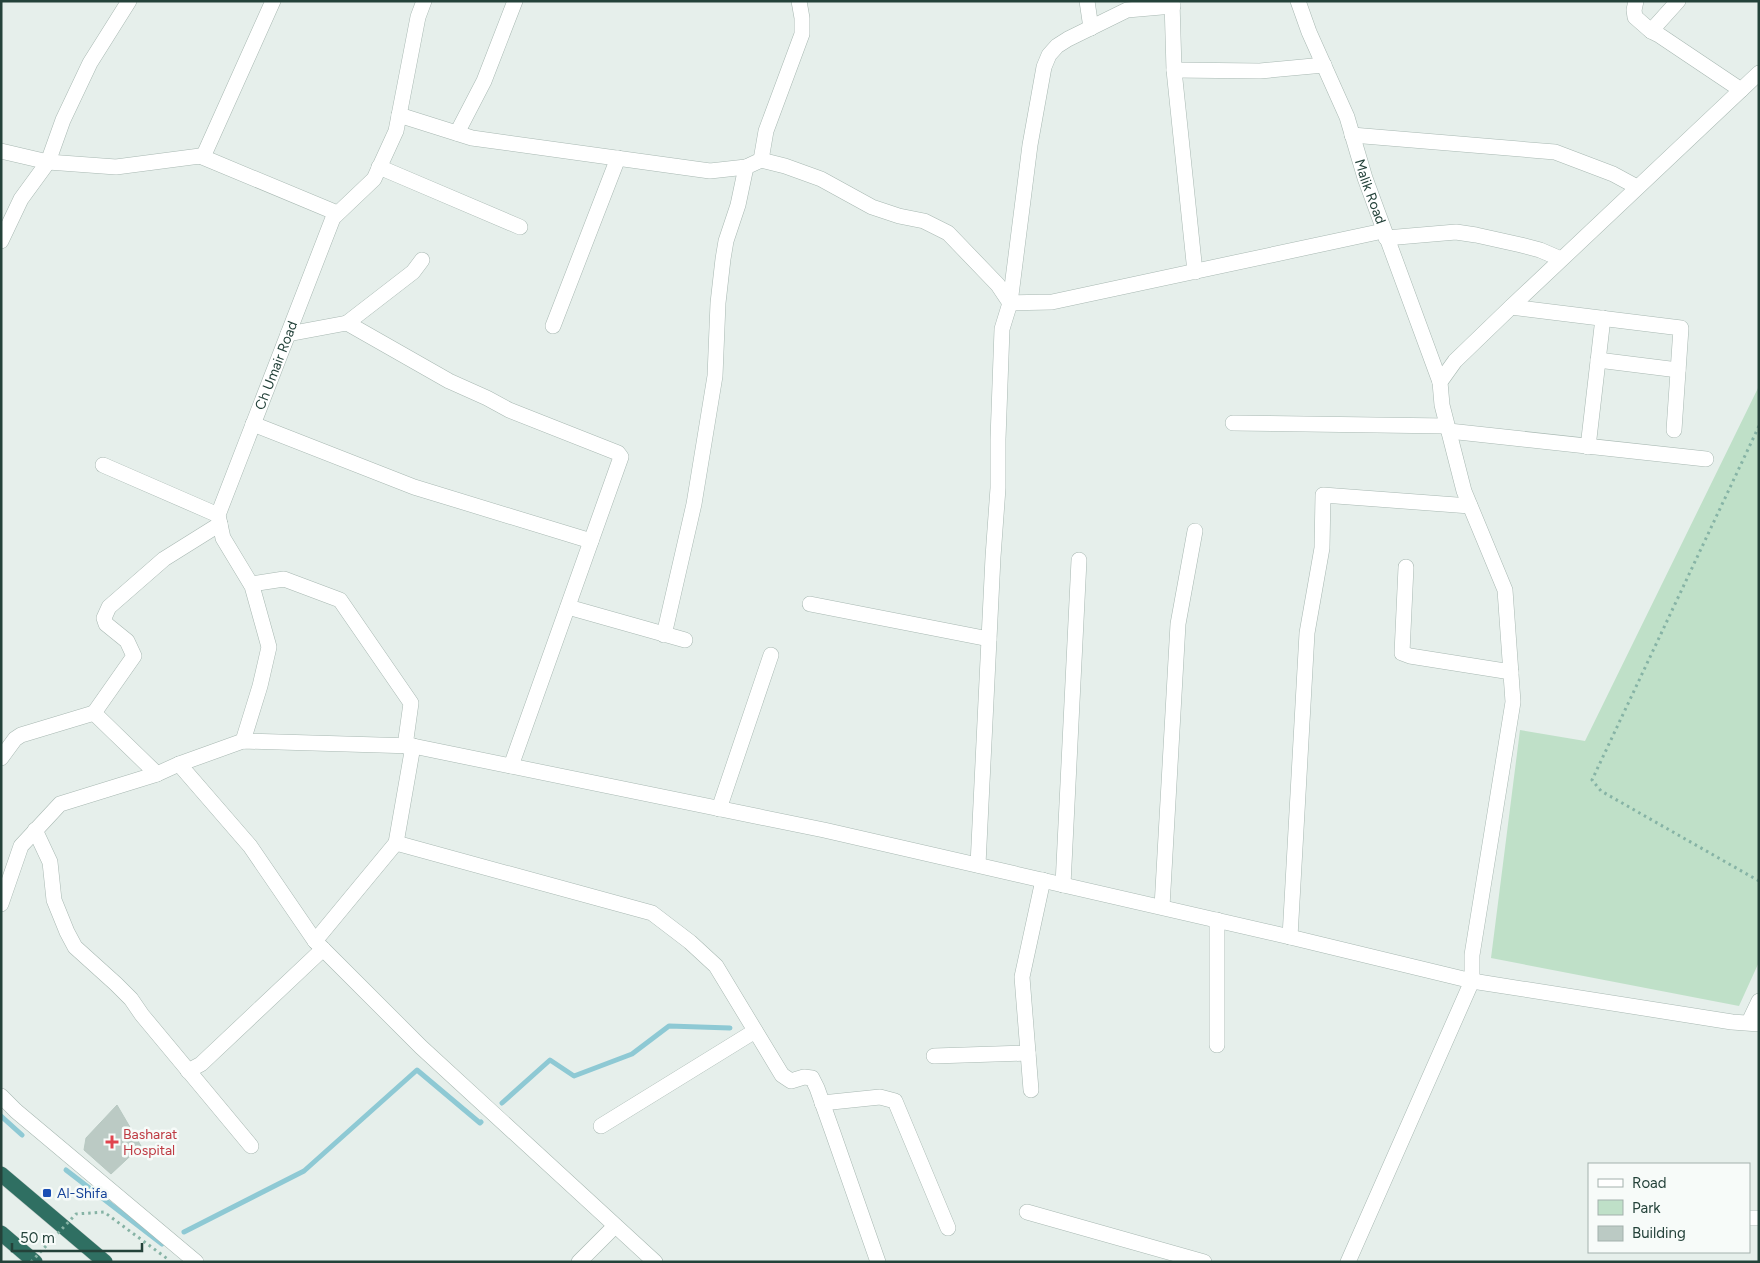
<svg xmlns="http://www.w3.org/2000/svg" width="1760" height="1263" viewBox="0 0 1760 1263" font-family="Figtree,sans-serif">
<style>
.green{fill:#bfe0c8}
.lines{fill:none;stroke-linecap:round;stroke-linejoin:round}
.stream{stroke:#8ec9d4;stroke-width:5}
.building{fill:#bbcac4;stroke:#b8c9c2}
.minor-casing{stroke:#a8b8b2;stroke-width:16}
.highway-casing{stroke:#c2cac8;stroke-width:16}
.path{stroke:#86b3a5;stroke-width:3;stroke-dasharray:2.5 4;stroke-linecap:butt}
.minor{stroke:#fff;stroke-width:15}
.highway{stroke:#2f6f62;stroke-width:15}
.path-bridge{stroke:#86b3a5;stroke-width:3;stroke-dasharray:2.5 4;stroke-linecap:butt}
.health-dot{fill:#e0444e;stroke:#f7fbf9;stroke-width:2}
.transit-dot{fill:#1a4fb4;stroke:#f7fbf9;stroke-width:2}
.labels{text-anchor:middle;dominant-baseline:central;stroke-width:5;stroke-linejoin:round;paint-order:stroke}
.street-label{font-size:14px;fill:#24423a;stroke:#f7fbf9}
.health-label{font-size:14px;fill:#be3a42;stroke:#f7fbf9;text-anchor:start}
.transit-label{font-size:14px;fill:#164399;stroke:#f7fbf9;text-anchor:start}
</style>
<rect width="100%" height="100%" fill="#e6efeb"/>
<polygon class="green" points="1759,386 1759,962 1739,1006 1491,958 1520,730 1585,741"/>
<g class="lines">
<g class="stream">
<polyline points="502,1103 550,1060 574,1076 632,1054 669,1026 730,1028"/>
<polyline points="1,1116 22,1135"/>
<polyline points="66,1170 162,1244"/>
<polyline points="184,1232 304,1171 417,1070 480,1123 481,1122"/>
</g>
</g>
<polygon class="building" points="117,1105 141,1146 111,1174 84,1150 86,1138"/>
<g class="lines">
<defs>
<g id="minor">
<polyline points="1087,1 1091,28"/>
<polyline points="1172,1 1174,70 1195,272"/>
<path id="s1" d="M1298,1L1309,32L1347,117L1365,178L1440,382"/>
<polyline points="1636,1 1634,10 1635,17 1651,31"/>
<polyline points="1678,1 1651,31 1659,35 1741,90"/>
<polyline points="1174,70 1260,71 1324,65"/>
<polyline points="399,115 472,138 710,171 746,167 761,160 785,166 821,179 872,207 899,216 924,221 948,233 998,285 1010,303"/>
<polyline points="457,133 484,81 515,1"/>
<polyline points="1352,135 1555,152 1613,174 1637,187"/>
<polyline points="1,151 48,162 116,167 200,156 337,213"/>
<polyline points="203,157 273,1"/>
<polyline points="761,160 766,131 802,34 802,18 799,1"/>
<polyline points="379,167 520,227"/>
<polyline points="1386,238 1456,232 1476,235 1521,245 1540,250 1561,259"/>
<polyline points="1,241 21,199 48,162 63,120 90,63 129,1"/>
<polyline points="1010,303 1052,302 1383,231"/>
<polyline points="1511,307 1681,328 1674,430"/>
<polyline points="347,323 413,272 422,260"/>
<polyline points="553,326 618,158"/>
<polyline points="288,334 347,323 449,381 487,398 509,410 618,453 621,457 511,766"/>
<polyline points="1598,360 1678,370"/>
<polyline points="1233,423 1447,426"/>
<polyline points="253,424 414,487 591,541"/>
<polyline points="1449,431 1706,459"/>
<polyline points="1588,447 1603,318"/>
<polyline points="103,465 218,515"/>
<polyline points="1406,567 1402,653 1410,656 1511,672"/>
<polyline points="251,584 284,579 340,600 411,703 405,746"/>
<polyline points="810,604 989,639"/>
<polyline points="568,607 685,640"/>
<polyline points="664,635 694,504 715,376 718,303 723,259 726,241 738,205 746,167"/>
<path id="s2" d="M243,741L260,686L269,647L252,586L223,538L218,515L333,218L374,179L396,131L418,17L424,1"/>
<polyline points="1,758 15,739 21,735 94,713"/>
<polyline points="179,764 250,846 315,941 421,1047 655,1262"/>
<polyline points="157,774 94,713 134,656 127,641 106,624 104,618 109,607 164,559 220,524"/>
<polyline points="719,809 771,655"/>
<polyline points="35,830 50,862 54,900 67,932 75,947 116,984 131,999 142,1015 251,1146"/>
<polyline points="396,843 652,913 690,942 716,966 782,1075 791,1081 804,1077 812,1078 817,1088 833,1133 878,1262"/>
<polyline points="978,865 993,557 998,488 998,439 1002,329 1010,303 1030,145 1044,67 1049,55 1057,46 1068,39 1127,10 1173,6"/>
<polyline points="1063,885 1079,560"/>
<polyline points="1,904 21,846 60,804 157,774 179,764 243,741 413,746 824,830 1290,937 1472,981 1732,1022 1759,1024"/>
<polyline points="1162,907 1178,624 1195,531"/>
<polyline points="1290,937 1307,633 1322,548 1323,495 1470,506"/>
<polyline points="315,941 396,843 413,746"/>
<polyline points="1749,1022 1759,1001"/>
<polyline points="1217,1045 1217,920"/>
<polyline points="934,1056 1028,1053"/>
<polyline points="188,1071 201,1064 323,949"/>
<polyline points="1031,1090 1022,977 1043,880"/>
<polyline points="1,1096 16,1111 196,1262"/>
<polyline points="822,1103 880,1097 895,1101 948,1228"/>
<polyline points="601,1126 755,1031"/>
<polyline points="1027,1212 1204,1262"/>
<polyline points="1749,1218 1759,1218"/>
<polyline points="579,1262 615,1226"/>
<polyline points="1348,1262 1472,981 1472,955 1513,702 1505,590 1464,491 1442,405 1440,382 1455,361 1511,307 1759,73"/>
</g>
<g id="highway">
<polyline points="1,1174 105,1262"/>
<polyline points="1,1233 35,1262"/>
</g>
</defs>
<use href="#minor" class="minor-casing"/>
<use href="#highway" class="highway-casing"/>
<polyline class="path" points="1759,426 1592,780 1601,791 1759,881"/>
<use href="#minor" class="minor"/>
<use href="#highway" class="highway"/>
<polyline class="path-bridge" points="31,1262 76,1214 104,1212 169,1260"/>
</g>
<path class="health-dot" d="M109.5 1134.5h5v5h5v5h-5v5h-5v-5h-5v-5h5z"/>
<rect class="transit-dot" x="42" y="1188" width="10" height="10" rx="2.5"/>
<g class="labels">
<g class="street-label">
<text stroke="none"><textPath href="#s1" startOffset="204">Malik Road</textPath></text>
<text stroke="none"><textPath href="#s2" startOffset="401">Ch Umair Road</textPath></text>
</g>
<g class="health-label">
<text x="123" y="1134">Basharat<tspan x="123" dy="16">Hospital</tspan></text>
</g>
<g class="transit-label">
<text x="57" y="1193">Al-Shifa</text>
</g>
</g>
<rect width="1760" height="1263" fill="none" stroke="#24423a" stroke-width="5"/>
<rect x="1588" y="1163" width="162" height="90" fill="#f7fbf9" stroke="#a3b1ad"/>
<rect x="1598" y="1179" width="25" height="8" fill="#ffffff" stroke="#a3b1ad"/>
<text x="1632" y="1188" font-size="15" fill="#24423a">Road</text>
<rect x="1598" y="1200" width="25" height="15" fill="#bfe0c8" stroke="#a3b1ad"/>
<text x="1632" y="1213" font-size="15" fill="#24423a">Park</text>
<rect x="1598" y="1226" width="25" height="15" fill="#bbcac4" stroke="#a3b1ad"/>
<text x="1632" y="1238" font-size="15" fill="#24423a">Building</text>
<path d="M12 1243v8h130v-8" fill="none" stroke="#24423a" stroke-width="2.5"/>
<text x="20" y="1243" font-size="15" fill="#24423a" stroke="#f7fbf9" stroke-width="4" paint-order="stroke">50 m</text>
</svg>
